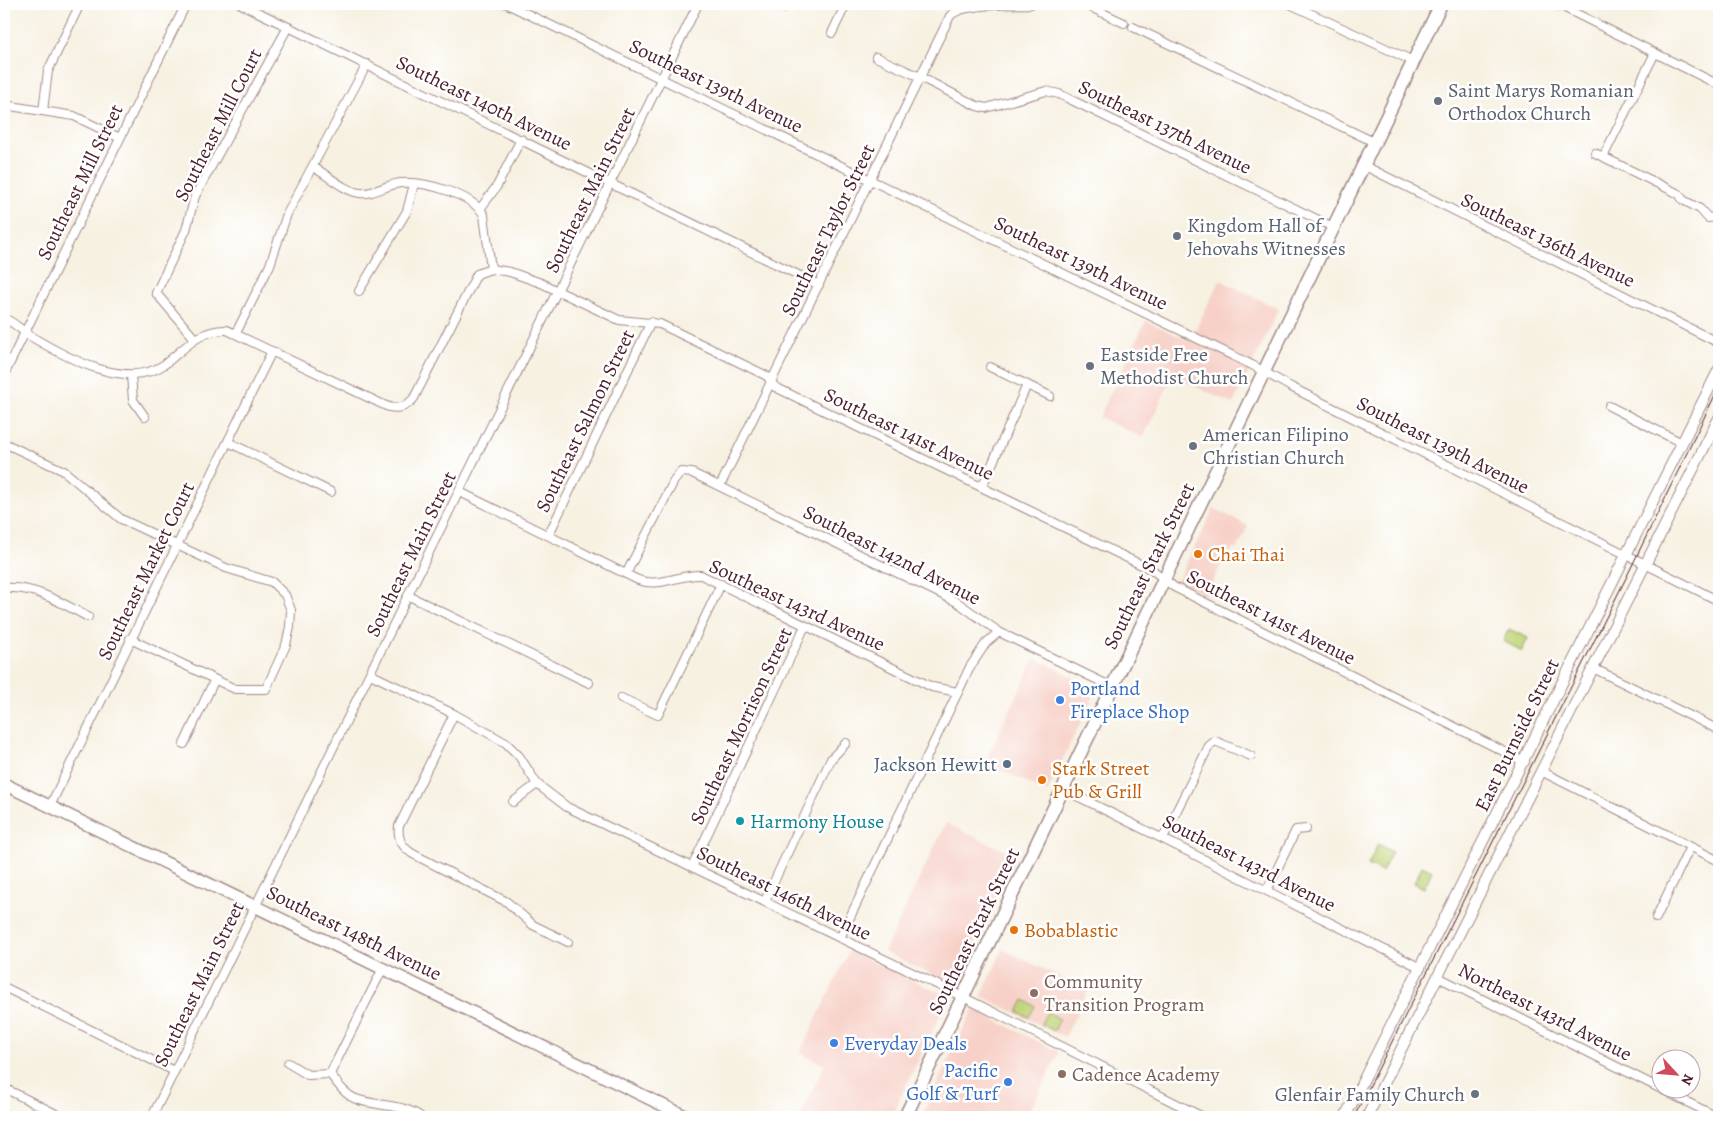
<svg xmlns="http://www.w3.org/2000/svg" width="1723" height="1121" viewBox="0 0 1723 1121" font-family="Alegreya,serif">
<style>
.built{fill:#f7d1c8}
.green{fill:#bfd67a;stroke:#847a52}
.lines{fill:none;stroke-linecap:round;stroke-linejoin:round}
.minor-casing{stroke:#a08886;stroke-width:10}
.tertiary-casing{stroke:#a08886;stroke-width:12}
.secondary-casing{stroke:#a08886;stroke-width:14}
.primary-casing{stroke:#a08886;stroke-width:15}
.minor{stroke:#fff;stroke-width:8}
.tertiary{stroke:#fff;stroke-width:10}
.secondary{stroke:#fff;stroke-width:11}
.primary{stroke:#fff;stroke-width:12}
.tram{stroke:#4a1f2b;stroke-width:1}
.worship-dot{fill:#6b7280;stroke:#fff;stroke-width:2}
.food-dot{fill:#e8710a;stroke:#fff;stroke-width:2}
.shop-dot{fill:#3f7fe0;stroke:#fff;stroke-width:2}
.service-dot{fill:#5c6f8a;stroke:#fff;stroke-width:2}
.culture-dot{fill:#0f9aa8;stroke:#fff;stroke-width:2}
.education-dot{fill:#8d6e63;stroke:#fff;stroke-width:2}
.labels{text-anchor:middle;dominant-baseline:central;stroke-width:5;stroke-linejoin:round;paint-order:stroke}
.street-label{font-size:20px;fill:#4a1f2b;stroke:#fff}
.worship-label{font-size:20px;fill:#5b616d;stroke:#fff;text-anchor:start}
.food-label{font-size:20px;fill:#c56008;stroke:#fff;text-anchor:start}
.shop-label{font-size:20px;fill:#366cbe;stroke:#fff;text-anchor:start}
.service-label{font-size:20px;fill:#4e5e75;stroke:#fff;text-anchor:end}
.culture-label{font-size:20px;fill:#0d838f;stroke:#fff;text-anchor:start}
.education-label{font-size:20px;fill:#785e54;stroke:#fff;text-anchor:start}
</style>
<rect width="100%" height="100%" fill="#fff"/>
<filter id="ink" filterUnits="userSpaceOnUse"><feTurbulence type="fractalNoise" baseFrequency=".02" numOctaves="2"/><feDisplacementMap in="SourceGraphic" scale="10" xChannelSelector="R" yChannelSelector="G"/><feConvolveMatrix kernelMatrix="1 2 1 2 8 2 1 2 1" color-interpolation-filters="sRGB"/></filter>
<filter id="wash" filterUnits="userSpaceOnUse"><feTurbulence type="fractalNoise" baseFrequency=".0096" numOctaves="4" result="noise"/><feDisplacementMap in="SourceGraphic" scale="20" xChannelSelector="R" yChannelSelector="G"/><feGaussianBlur stdDeviation="1.12" result="paint"/><feColorMatrix in="noise" values="0 0 0 0 0 0 0 0 0 0 0 0 0 0 0 0 0 1.4 0 .05"/><feComposite in="paint" operator="in"/></filter>
<g filter="url(#wash)">
<rect width="100%" height="100%" fill="#f7f1e2"/>
<g class="built">
<polygon points="1220,280 1279,309 1233,404 1173,376 1143,438 1099,417 1146,321 1190,341"/>
<polygon points="1214,508 1248,526 1237,549 1233,548 1225,564 1222,563 1206,595 1177,582"/>
<polygon points="1035,658 1097,689 1047,792 985,762"/>
<polygon points="946,823 1016,856 954,985 884,952"/>
<polygon points="1003,949 1088,991 1065,1037 981,996"/>
<polygon points="849,951 949,997 891,1117 799,1117 825,1065 800,1053"/>
<polygon points="973,1009 1059,1052 1027,1117 921,1117"/>
</g>
<g class="green">
<polygon points="761,4 790,4 785,15"/>
<polygon points="1509,629 1528,638 1522,651 1503,641"/>
<polygon points="1378,844 1392,852 1382,872 1368,865"/>
<polygon points="1422,866 1432,871 1424,888 1414,883"/>
<polygon points="1024,1000 1035,1006 1029,1017 1018,1012"/>
<polygon points="1047,1012 1060,1019 1054,1031 1041,1024"/>
</g>
</g>
<g filter="url(#ink)">
<g class="lines">
<defs>
<g id="minor">
<polyline points="241,4 819,285"/>
<polyline points="507,4 1252,365 1291,387 1719,601"/>
<polyline points="1084,4 1124,23"/>
<polyline points="1290,4 1413,61"/>
<polyline points="1557,4 1719,85"/>
<polyline points="1133,27 1374,142"/>
<polyline points="832,33 846,4"/>
<polyline points="876,57 920,77 977,106 986,108 1046,91 1059,94 1333,227"/>
<polyline points="4,105 74,116 120,138"/>
<polyline points="43,111 48,71 80,4"/>
<polyline points="4,128 7,106"/>
<polyline points="1595,153 1679,194 1683,200 1700,209 1708,218 1715,217 1718,213 1719,206"/>
<polyline points="1603,157 1655,53"/>
<polyline points="1363,165 1719,343"/>
<path d="M313,167C328,175 344,191 360,193C373,195 387,184 401,183C424,181 472,194 484,215L491,269"/>
<polyline points="480,209 497,186 521,139"/>
<polyline points="359,291 407,211 414,184"/>
<path d="M4,318C15,323 22,331 32,337C67,358 127,391 165,364C185,348 200,329 227,330L386,406C397,410 407,407 414,398L477,274L491,269L510,272L541,283L619,320L660,324L767,376L775,387L1154,571L1174,587L1525,762"/>
<polyline points="236,333 270,265 287,214 367,64"/>
<polyline points="195,339 156,293 186,230 195,196 288,27"/>
<polyline points="990,367 1050,396"/>
<polyline points="4,375 186,4"/>
<polyline points="131,375 133,400 145,417"/>
<polyline points="1609,406 1682,443"/>
<polyline points="228,442 331,492"/>
<polyline points="4,443 64,471 121,519 226,568 272,582 285,595 291,610 290,627 286,645 266,689 235,689 130,639"/>
<path d="M720,486L950,16C962,3 1013,5 1031,4"/>
<polyline points="982,487 1027,385"/>
<path d="M460,492L638,580C661,588 678,574 701,575L932,687L958,692"/>
<polyline points="549,534 651,322"/>
<polyline points="626,574 674,481 681,472 692,473 957,602 999,632 1112,687"/>
<path d="M4,588C35,586 62,603 88,617"/>
<polyline points="409,596 589,683"/>
<polyline points="1595,669 1719,730"/>
<polyline points="370,674 454,714 506,743 519,756 537,784 567,807 963,997 1203,1117"/>
<polyline points="621,698 658,715 721,584"/>
<path d="M454,714L399,826C397,839 402,847 413,854L507,902L533,925L568,942"/>
<polyline points="184,744 214,681"/>
<polyline points="1541,771 1719,861"/>
<polyline points="1063,789 1421,968"/>
<polyline points="513,802 537,784"/>
<polyline points="50,806 272,351"/>
<polyline points="1163,838 1209,746 1215,741 1251,756"/>
<polyline points="692,867 805,626"/>
<polyline points="1267,890 1296,830 1306,829"/>
<polyline points="765,901 831,759 846,743"/>
<polyline points="1656,918 1690,847"/>
<polyline points="840,938 970,667 986,643 999,632"/>
<polyline points="1438,977 1717,1117"/>
<polyline points="4,987 174,1071"/>
<polyline points="288,1063 308,1075 330,1074"/>
<polyline points="330,1074 383,968"/>
<path d="M330,1074C337,1083 345,1095 356,1099C378,1107 401,1103 421,1117"/>
<polyline points="4,1088 62,1117"/>
<polyline points="152,1117 698,4"/>
</g>
<g id="tertiary">
<polyline points="1345,1117 1719,369"/>
<polyline points="1367,1117 1719,418"/>
</g>
<polyline id="secondary" points="4,784 687,1117"/>
<polyline id="primary" points="905,1117 1441,4"/>
</defs>
<use href="#minor" class="minor-casing"/>
<use href="#tertiary" class="tertiary-casing"/>
<use href="#secondary" class="secondary-casing"/>
<use href="#primary" class="primary-casing"/>
<use href="#minor" class="minor"/>
<use href="#tertiary" class="tertiary"/>
<use href="#secondary" class="secondary"/>
<use href="#primary" class="primary"/>
<polyline class="tram" points="1354,1117 1626,578 1719,387"/>
</g>
</g>
<g class="worship-dot">
<circle cx="1438" cy="101" r="5"/>
<circle cx="1177" cy="236" r="5"/>
<circle cx="1090" cy="366" r="5"/>
<circle cx="1193" cy="446" r="5"/>
<circle cx="1475" cy="1094" r="5"/>
</g>
<g class="food-dot">
<circle cx="1198" cy="554" r="5"/>
<circle cx="1042" cy="780" r="5"/>
<circle cx="1014" cy="930" r="5"/>
</g>
<g class="shop-dot">
<circle cx="1060" cy="700" r="5"/>
<circle cx="834" cy="1043" r="5"/>
<circle cx="1008" cy="1082" r="5"/>
</g>
<circle class="service-dot" cx="1007" cy="764" r="5"/>
<circle class="culture-dot" cx="740" cy="821" r="5"/>
<g class="education-dot">
<circle cx="1034" cy="993" r="5"/>
<circle cx="1062" cy="1074" r="5"/>
</g>
<g class="labels">
<g class="street-label">
<text transform="translate(716 86) rotate(26)">Southeast 139th Avenue</text>
<text transform="translate(484 103) rotate(26)">Southeast 140th Avenue</text>
<text transform="translate(218 125) rotate(-63)">Southeast Mill Court</text>
<text transform="translate(1165 127) rotate(26)">Southeast 137th Avenue</text>
<text transform="translate(80 182) rotate(-64)">Southeast Mill Street</text>
<text transform="translate(590 190) rotate(-64)">Southeast Main Street</text>
<text transform="translate(828 230) rotate(-64)">Southeast Taylor Street</text>
<text transform="translate(1548 240) rotate(26)">Southeast 136th Avenue</text>
<text transform="translate(1081 263) rotate(26)">Southeast 139th Avenue</text>
<text transform="translate(585 421) rotate(-64)">Southeast Salmon Street</text>
<text transform="translate(909 434) rotate(26)">Southeast 141st Avenue</text>
<text transform="translate(1443 445) rotate(27)">Southeast 139th Avenue</text>
<text transform="translate(411 554) rotate(-64)">Southeast Main Street</text>
<text transform="translate(892 555) rotate(27)">Southeast 142nd Avenue</text>
<text transform="translate(1149 566) rotate(-64)">Southeast Stark Street</text>
<text transform="translate(146 571) rotate(-64)">Southeast Market Court</text>
<text transform="translate(797 605) rotate(25)">Southeast 143rd Avenue</text>
<text transform="translate(1271 617) rotate(27)">Southeast 141st Avenue</text>
<text transform="translate(741 726) rotate(-65)">Southeast Morrison Street</text>
<text transform="translate(1517 735) rotate(-64)">East Burnside Street</text>
<text transform="translate(1249 863) rotate(27)">Southeast 143rd Avenue</text>
<text transform="translate(784 893) rotate(26)">Southeast 146th Avenue</text>
<text transform="translate(974 931) rotate(-64)">Southeast Stark Street</text>
<text transform="translate(354 933) rotate(26)">Southeast 148th Avenue</text>
<text transform="translate(199 984) rotate(-64)">Southeast Main Street</text>
<text transform="translate(1545 1012) rotate(27)">Northeast 143rd Avenue</text>
</g>
<g class="worship-label">
<text x="1448" y="90">Saint Marys Romanian<tspan x="1448" dy="23">Orthodox Church</tspan></text>
<text x="1187" y="225">Kingdom Hall of<tspan x="1187" dy="23">Jehovahs Witnesses</tspan></text>
<text x="1100" y="354">Eastside Free<tspan x="1100" dy="23">Methodist Church</tspan></text>
<text x="1203" y="434">American Filipino<tspan x="1203" dy="23">Christian Church</tspan></text>
<text x="1465" y="1094" text-anchor="end">Glenfair Family Church</text>
</g>
<g class="food-label">
<text x="1208" y="554">Chai Thai</text>
<text x="1052" y="768">Stark Street<tspan x="1052" dy="23">Pub &amp; Grill</tspan></text>
<text x="1024" y="930">Bobablastic</text>
</g>
<g class="shop-label">
<text x="1070" y="688">Portland<tspan x="1070" dy="23">Fireplace Shop</tspan></text>
<text x="844" y="1043">Everyday Deals</text>
<text x="998" y="1070" text-anchor="end">Pacific<tspan x="998" dy="23">Golf &amp; Turf</tspan></text>
</g>
<g class="service-label">
<text x="997" y="764">Jackson Hewitt</text>
</g>
<g class="culture-label">
<text x="750" y="821">Harmony House</text>
</g>
<g class="education-label">
<text x="1044" y="981">Community<tspan x="1044" dy="23">Transition Program</tspan></text>
<text x="1072" y="1074">Cadence Academy</text>
</g>
</g>
<rect width="1723" height="1121" fill="none" stroke="#fff" stroke-width="20"/>
<g transform="translate(1676 1074) rotate(116)"><circle r="24" fill="#ffffff" stroke="#b7a5aa"/>
<path d="M0-4L9 19L0 12L-9 19Z" fill="#d1495b"/>
<text y="-8" font-size="14" font-weight="bold" text-anchor="middle" fill="#4a1f2b">N</text>
</g>
</svg>
